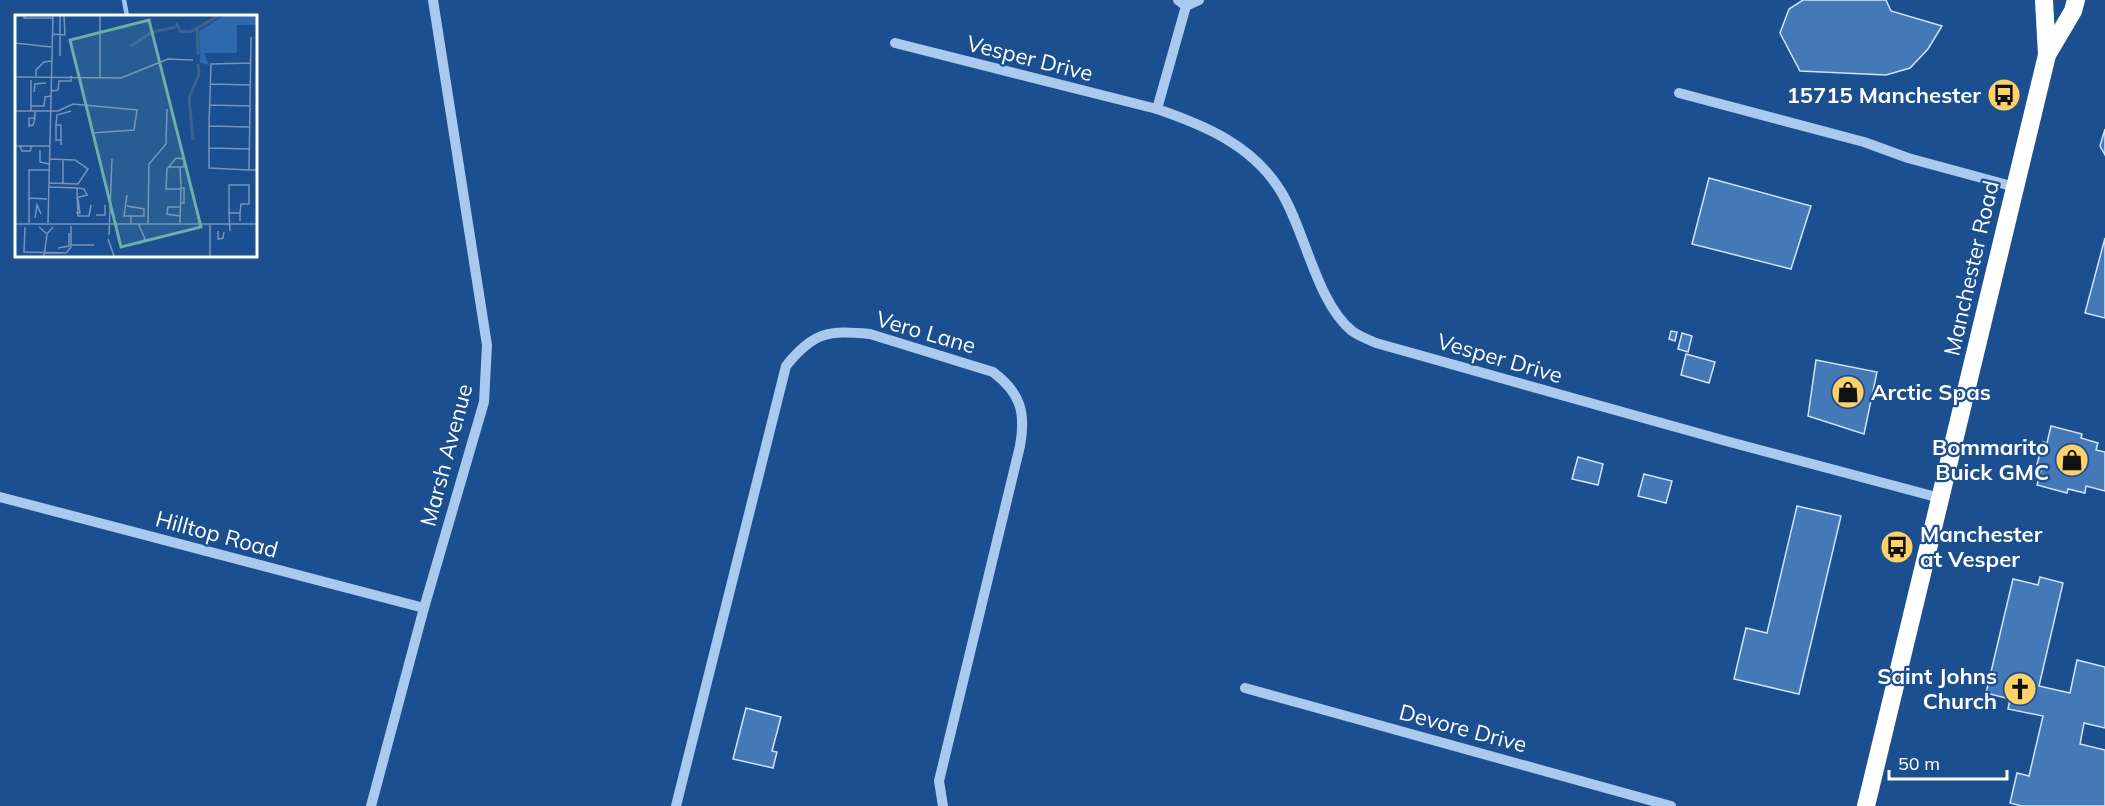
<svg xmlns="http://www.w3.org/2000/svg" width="2105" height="806" viewBox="0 0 2105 806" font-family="Mulish,sans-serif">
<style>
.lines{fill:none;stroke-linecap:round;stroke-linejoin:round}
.stream{stroke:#9cc4f0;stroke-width:4.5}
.building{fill:#4478b7;stroke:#cfe3fa;stroke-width:1.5}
.minor{stroke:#a9c9ee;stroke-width:10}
.highway{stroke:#fff;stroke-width:18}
.labels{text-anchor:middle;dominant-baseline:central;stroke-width:4.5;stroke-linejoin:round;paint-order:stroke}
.street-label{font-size:22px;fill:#fff;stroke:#1b4f8f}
.poi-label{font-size:22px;font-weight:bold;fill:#fff;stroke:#1b4f8f;text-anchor:end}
.inset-river{fill:none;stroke:#3c6290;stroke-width:3}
.inset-road{fill:none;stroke:#7695bc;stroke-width:1.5}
.view{fill:#6fada8;fill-opacity:0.15;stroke:#6fada8;stroke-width:3}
.inset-edge{fill:none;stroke:#fff;stroke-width:3}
</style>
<rect width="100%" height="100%" fill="#1b4f8f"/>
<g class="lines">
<polyline class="stream" points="124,0 127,16"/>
</g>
<g class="building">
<polygon points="1803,0 1886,0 1891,11 1942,26 1928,49 1910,68 1886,75 1800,71 1780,33 1789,9"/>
<polygon points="2105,129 2105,155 2100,146"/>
<polygon points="1709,178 1811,206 1791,269 1692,244"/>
<polygon points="2105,238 2105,318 2085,313"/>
<polygon points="1671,331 1677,332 1675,341 1669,339"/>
<polygon points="1682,333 1692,336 1688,352 1678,349"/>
<polygon points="1686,354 1715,362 1709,383 1681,375"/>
<polygon points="1816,360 1877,372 1864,434 1808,416"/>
<polygon points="2051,426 2082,434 2081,438 2098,443 2096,450 2105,452 2105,491 2086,486 2085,493 2068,489 2067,493 2037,485 2041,470 2036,468 2043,442 2047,443"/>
<polygon points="1578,457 1603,464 1598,485 1572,479"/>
<polygon points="1644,474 1672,481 1666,503 1638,496"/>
<polygon points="1797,506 1841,516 1799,694 1734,679 1746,628 1767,633"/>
<polygon points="2040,577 2063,583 2039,686 2070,693 2077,660 2105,667 2105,728 2084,723 2080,744 2105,750 2105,806 2022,806 2010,803 2017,773 2029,776 2043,716 2008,709 2010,699 1986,693 2013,579 2038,585"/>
<polygon points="746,708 781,717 772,751 777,752 773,768 733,759"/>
</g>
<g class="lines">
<g class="minor">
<polyline points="1178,0 1186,6 1199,0"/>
<path d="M895,43L1157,109C1204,125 1252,145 1280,190C1305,229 1316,302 1352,331C1359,336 1369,340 1376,343L1726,441L1940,498"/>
<polyline points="1679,93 1864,142 1908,158 2015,187"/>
<polyline points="1157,109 1186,6"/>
<polyline points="0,497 424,608"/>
<polyline points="1245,688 1671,806"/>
<polyline points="371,806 424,608 484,402 487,345 433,0"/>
<path d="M676,806L786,366C813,332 828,330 870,334L993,372C1021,393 1026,413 1020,446L939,781L943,806"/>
</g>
<g class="highway">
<polyline points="2044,0 2047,55"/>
<polyline points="1866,806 2047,55 2073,11 2076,0"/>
</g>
</g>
<defs>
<symbol id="bus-disc" viewBox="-11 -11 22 22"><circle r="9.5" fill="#ffd166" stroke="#1b4f8f"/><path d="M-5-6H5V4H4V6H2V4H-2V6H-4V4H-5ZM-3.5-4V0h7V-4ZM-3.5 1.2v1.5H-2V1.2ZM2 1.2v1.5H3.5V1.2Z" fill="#111"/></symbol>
<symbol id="shop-disc" viewBox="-11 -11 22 22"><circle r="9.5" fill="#ffd166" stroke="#1b4f8f"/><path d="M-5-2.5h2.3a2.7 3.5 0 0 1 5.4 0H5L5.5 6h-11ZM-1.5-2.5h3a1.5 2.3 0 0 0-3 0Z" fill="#111"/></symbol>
<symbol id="church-disc" viewBox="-11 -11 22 22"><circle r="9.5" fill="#ffd166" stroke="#1b4f8f"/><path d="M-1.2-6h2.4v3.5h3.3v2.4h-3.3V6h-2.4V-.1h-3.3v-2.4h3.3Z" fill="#111"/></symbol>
</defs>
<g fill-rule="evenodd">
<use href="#bus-disc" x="1985" y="76" width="38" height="38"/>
<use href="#shop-disc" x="1829" y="373" width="38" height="38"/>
<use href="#shop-disc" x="2053" y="441" width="38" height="38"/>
<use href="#bus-disc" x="1878" y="528" width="38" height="38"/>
<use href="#church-disc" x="2001" y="670" width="38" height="38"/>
</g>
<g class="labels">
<g class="street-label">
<text transform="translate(1030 58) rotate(14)">Vesper Drive</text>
<text transform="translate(1971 268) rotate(-77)">Manchester Road</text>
<text transform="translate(926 332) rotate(16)">Vero Lane</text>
<text transform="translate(1500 358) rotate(16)">Vesper Drive</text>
<text transform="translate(446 455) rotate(-75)">Marsh Avenue</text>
<text transform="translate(217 534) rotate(15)">Hilltop Road</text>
<text transform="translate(1463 728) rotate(15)">Devore Drive</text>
</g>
<g class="poi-label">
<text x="1981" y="95">15715 Manchester</text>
<text x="1871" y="392" text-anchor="start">Arctic Spas</text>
<text x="2049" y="447">Bommarito<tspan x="2049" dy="25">Buick GMC</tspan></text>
<text x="1920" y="534" text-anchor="start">Manchester<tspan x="1920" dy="25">at Vesper</tspan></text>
<text x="1997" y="676">Saint Johns<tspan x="1997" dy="25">Church</tspan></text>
</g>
</g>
<g transform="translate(15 15)">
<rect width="242" height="242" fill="#1b4f8f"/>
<path d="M210,0H241V10H222V38H189L194,50L185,48L184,16Z" fill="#2e69ad"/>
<path class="inset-river" d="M161,8L165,16L175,17L205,0M182,14L183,40M116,31L137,17L161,12M178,125L174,83L184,59L183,49"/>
<path class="inset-road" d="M9,0V3H38M37,19L50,20L49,0M236,22L234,155H242M0,28L36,32M45,41V0M21,61V55L29,47L37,46M0,62L106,63L153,44L178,45M85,62V0M195,69L235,70M36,76L43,75L44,66H56V61M19,77L20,69L31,68M195,90L235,91M16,91H29L30,82L36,81M0,96H43L58,89L122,95L119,115L77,118M16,96V65M20,103H14V111L18,110L19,107L20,103V96M41,110L42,100L56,96M194,111L234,112M46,130V110H41V125H46M0,131H35M5,131L7,136H15L17,131M194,133L234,134M25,135V147L34,149M154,152H169V144L161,143L152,154L151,174H166M165,152L166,173H169V188H166M234,155L194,153V111L196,49L236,48M34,168L63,169L73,154L60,145L35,144M48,168V144M34,172L62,173L63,201H74L76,190M112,180L109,201H116M14,183L32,184M61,183L72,180L69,174L62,173M112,191L129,194V201H116V208M165,192H153L152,199L165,201M61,198H65L63,184M214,198V170H234V189H226L225,198M81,200H90V190M20,203L22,190L26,199M14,208V155H34M33,208L38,0M133,208L134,149L151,129L152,94M165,208L166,174M0,209H242M10,212L9,237L51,238L56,232V211M24,212L32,219L38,212M203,216V224L208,223L209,217M215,216L214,198H225V206M94,220L97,144M93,224L99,241M124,229L130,224L124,210M57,230H79M43,233L54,231V218M29,241L32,220M195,241V209"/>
<path class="view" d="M134,5L186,212L106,232L55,25Z"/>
<rect width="242" height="242" class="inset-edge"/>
</g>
<path d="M1889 770v9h118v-9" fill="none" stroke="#ffffff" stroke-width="3"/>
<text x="1898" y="770" font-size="18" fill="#ffffff" stroke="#1b4f8f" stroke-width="4.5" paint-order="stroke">50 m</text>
</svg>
